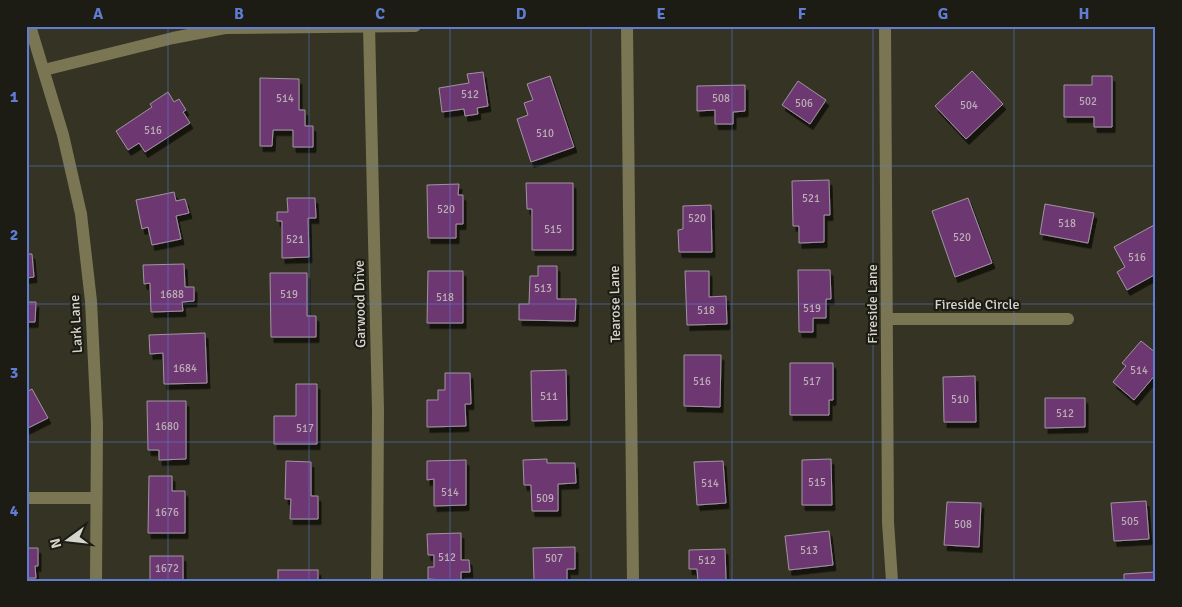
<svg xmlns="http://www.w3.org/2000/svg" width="1182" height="607" viewBox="0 0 1182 607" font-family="Signika,sans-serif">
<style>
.building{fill:#6d3972;stroke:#a093a1;filter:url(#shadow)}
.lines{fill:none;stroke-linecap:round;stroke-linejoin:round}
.minor{stroke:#7a7654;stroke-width:12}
.grid{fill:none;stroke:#5e7dd3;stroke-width:1;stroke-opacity:0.55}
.labels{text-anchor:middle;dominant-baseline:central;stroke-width:4.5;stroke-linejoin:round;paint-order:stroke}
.number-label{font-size:11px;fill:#bcaeb5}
.street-label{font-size:14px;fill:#d6d5cb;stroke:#1c1b14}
.neatline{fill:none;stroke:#5e7dd3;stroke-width:2}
.grid-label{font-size:16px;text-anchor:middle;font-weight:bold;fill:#5e7dd3}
</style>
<defs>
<filter id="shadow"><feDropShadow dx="3" dy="5.5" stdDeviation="0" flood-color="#0009"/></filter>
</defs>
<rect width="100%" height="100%" fill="#353424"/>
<g class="building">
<polygon points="972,71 1003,104 966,139 935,106"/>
<polygon points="483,72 488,106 477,108 478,114 465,116 464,109 442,112 439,88 469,83 467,74"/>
<polygon points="550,76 574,147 531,162 517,119 528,115 524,103 533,100 527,84"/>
<polygon points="1092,76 1112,76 1112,127 1094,127 1094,117 1064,117 1064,85 1092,85"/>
<polygon points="260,78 299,79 299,110 305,110 305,126 313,126 313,147 293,147 293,130 273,130 272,146 260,146"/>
<polygon points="798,81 826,100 810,124 782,105"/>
<polygon points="745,85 745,111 733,112 733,124 715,124 715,110 697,111 697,86"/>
<polygon points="168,92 174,102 179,99 186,110 183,112 190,123 145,152 139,143 128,150 116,131 152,107 150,104"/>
<polygon points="829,180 830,215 824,215 824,242 799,243 799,226 793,226 792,181"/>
<polygon points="526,183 573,183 573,250 532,250 532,209 527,209"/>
<polygon points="459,184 458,195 463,195 463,224 456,224 456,238 428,238 427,185"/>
<polygon points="174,192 176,201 185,199 189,213 176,216 181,239 152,245 148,227 142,229 136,200"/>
<polygon points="287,198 315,198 316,218 308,218 309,257 282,258 282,221 277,221 277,212 288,212"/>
<polygon points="968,198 992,263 955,277 932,211"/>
<polygon points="1045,204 1094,213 1088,243 1040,234"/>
<polygon points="711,205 712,252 679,252 678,230 683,229 683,206"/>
<polygon points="1156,224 1156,274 1127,290 1117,272 1125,267 1114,247"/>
<polygon points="26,254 32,254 34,277 26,278"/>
<polygon points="184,264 185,287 194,287 194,301 182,302 183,311 151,312 150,283 144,284 143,265"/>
<polygon points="538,266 557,266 557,299 576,299 575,321 519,320 519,304 529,304 530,276 538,276"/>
<polygon points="798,270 830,270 831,299 826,299 826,318 813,318 813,332 799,332"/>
<polygon points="428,271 463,271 463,323 427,323"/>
<polygon points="685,271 709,271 709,297 726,296 727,324 687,325"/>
<polygon points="270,273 307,273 307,316 316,316 316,337 271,337"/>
<polygon points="26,302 36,302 35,322 26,322"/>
<polygon points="205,333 207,383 164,384 163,353 150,354 149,335"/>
<polygon points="1141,341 1156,353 1156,374 1134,400 1113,382 1126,366 1122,363"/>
<polygon points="684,355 721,355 720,407 684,406"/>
<polygon points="790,363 833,363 833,400 829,400 829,415 790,415"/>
<polygon points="566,370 567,420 532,421 531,371"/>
<polygon points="445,373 470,373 471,404 465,404 466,426 427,427 427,400 438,400 438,390 445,390"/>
<polygon points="975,376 976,422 944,422 943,377"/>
<polygon points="296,384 317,384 317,444 274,444 274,416 296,416"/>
<polygon points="32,389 48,418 26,429 26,392"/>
<polygon points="1045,398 1085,398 1085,427 1045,428"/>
<polygon points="147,401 186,401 186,459 159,460 159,450 148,450"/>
<polygon points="547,459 547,463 575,463 576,483 558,484 558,511 532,511 531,485 524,485 523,460"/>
<polygon points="831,459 832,505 802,505 802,460"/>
<polygon points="466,460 466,505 434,506 434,479 427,480 427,461"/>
<polygon points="286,461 311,462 311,496 318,496 318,519 290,519 291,499 285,499"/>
<polygon points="723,461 726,503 697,505 694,462"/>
<polygon points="149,476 172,476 172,491 185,491 185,533 148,533"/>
<polygon points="1146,501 1149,539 1114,541 1111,503"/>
<polygon points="947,502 981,503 979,547 944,545"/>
<polygon points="829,531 833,565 789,570 785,536"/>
<polygon points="461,533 461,560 469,560 470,572 461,572 461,581 428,579 428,567 434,567 434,555 428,555 427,534"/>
<polygon points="575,547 575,569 567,569 567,579 562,581 534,581 533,548"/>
<polygon points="26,548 38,548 38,566 35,566 36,578 28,578 28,581"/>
<polygon points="725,549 726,581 698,581 697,569 689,569 689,550"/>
<rect x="150" y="556" width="33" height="25"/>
<rect x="278" y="570" width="40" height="11"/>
<polygon points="1155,572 1155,581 1124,581 1124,574"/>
</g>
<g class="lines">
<g class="minor">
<polyline points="30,26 63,135 81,214 91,301 97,424 96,581"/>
<polyline points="369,26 378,410 377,581"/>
<polyline points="627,26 633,581"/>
<polyline points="885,26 888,522 892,581"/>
<polyline points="44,70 173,38 225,28 415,26"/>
<polyline points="887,319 1068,319"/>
<polyline points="26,498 96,498"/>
</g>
</g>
<path class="grid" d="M168,26V581M309,26V581M450,26V581M591,26V581M732,26V581M873,26V581M1014,26V581M26,166H1156M26,304H1156M26,442H1156"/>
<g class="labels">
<g class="number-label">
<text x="470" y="94">512</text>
<text x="285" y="98">514</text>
<text x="721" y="98">508</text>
<text x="1088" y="101">502</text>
<text x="804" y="103">506</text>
<text x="969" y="105">504</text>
<text x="153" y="130">516</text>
<text x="545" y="133">510</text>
<text x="811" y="198">521</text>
<text x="446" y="209">520</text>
<text x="697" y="218">520</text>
<text x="1067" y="223">518</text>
<text x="553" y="229">515</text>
<text x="962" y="237">520</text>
<text x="295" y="239">521</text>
<text x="1137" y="257">516</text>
<text x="543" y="288">513</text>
<text x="172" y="294">1688</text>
<text x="289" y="294">519</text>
<text x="445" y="297">518</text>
<text x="812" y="308">519</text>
<text x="706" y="310">518</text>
<text x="185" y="368">1684</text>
<text x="1139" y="370">514</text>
<text x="702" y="381">516</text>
<text x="812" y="381">517</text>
<text x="549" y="396">511</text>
<text x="960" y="399">510</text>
<text x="1065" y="413">512</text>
<text x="167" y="426">1680</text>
<text x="305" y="428">517</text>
<text x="817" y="482">515</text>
<text x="710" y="483">514</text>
<text x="450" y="492">514</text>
<text x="545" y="498">509</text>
<text x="167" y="512">1676</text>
<text x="1130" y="521">505</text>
<text x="963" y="524">508</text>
<text x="809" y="550">513</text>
<text x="447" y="557">512</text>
<text x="554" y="558">507</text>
<text x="707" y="560">512</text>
<text x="167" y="568">1672</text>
</g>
<g class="street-label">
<text transform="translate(360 304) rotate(-91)">Garwood Drive</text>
<text transform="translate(615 304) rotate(-91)">Tearose Lane</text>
<text transform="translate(872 304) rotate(-90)">Fireside Lane</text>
<text x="977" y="304">Fireside Circle</text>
<text transform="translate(76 324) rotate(-93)">Lark Lane</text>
</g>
</g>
<rect width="1182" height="607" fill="none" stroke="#1c1b14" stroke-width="55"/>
<g transform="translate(68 540) rotate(255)" stroke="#1c1b14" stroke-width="4" paint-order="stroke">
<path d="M0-4L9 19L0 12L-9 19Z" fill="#d6d5cb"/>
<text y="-8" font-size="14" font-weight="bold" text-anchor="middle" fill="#d6d5cb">N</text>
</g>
<rect x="28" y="28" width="1126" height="552" class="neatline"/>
<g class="grid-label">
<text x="98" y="19">A</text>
<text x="239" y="19">B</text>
<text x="380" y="19">C</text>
<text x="521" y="19">D</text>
<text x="661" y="19">E</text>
<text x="802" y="19">F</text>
<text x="943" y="19">G</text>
<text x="1084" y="19">H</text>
<text x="14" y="102">1</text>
<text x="14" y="240">2</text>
<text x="14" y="378">3</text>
<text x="14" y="516">4</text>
</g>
</svg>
